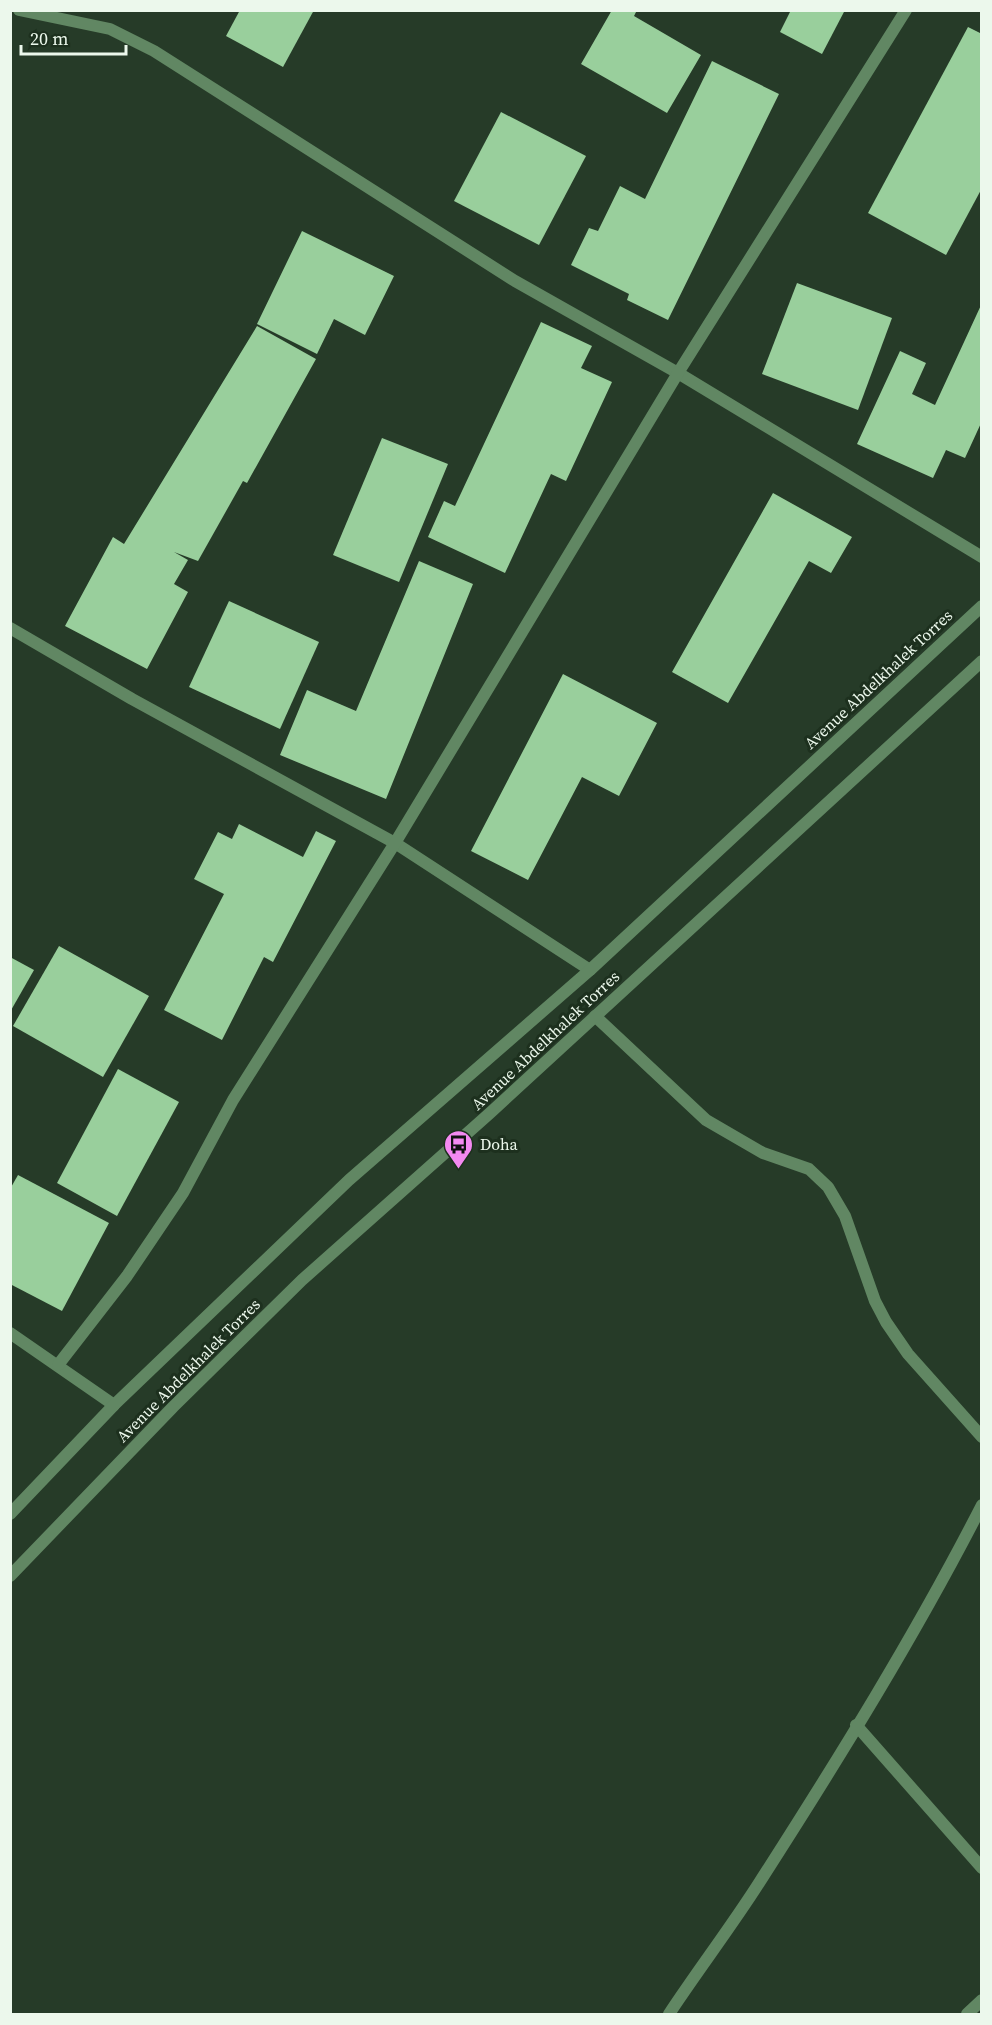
<svg xmlns="http://www.w3.org/2000/svg" width="992" height="2025" viewBox="0 0 992 2025" font-family="'Source Serif 4',serif">
<style>
.building{fill:#99cf9c}
.lines{fill:none;stroke-linecap:round;stroke-linejoin:round}
.minor{stroke:#618763;stroke-width:12}
.tertiary{stroke:#618763;stroke-width:12}
.labels{text-anchor:middle;dominant-baseline:central;stroke-width:6;stroke-linejoin:round;paint-order:stroke}
.street-label{font-size:16px;fill:#ecf8ec;stroke:#1d301e}
.poi-label{font-size:16px;fill:#ecf8ec;stroke:#1d301e;text-anchor:start}
</style>
<rect width="100%" height="100%" fill="#263b28"/>
<g class="building">
<polygon points="240,10 314,10 283,67 226,36"/>
<polygon points="612,10 637,10 634,16 701,55 667,113 581,64"/>
<polygon points="791,10 845,10 822,54 780,32"/>
<polygon points="968,27 982,34 982,188 946,255 868,213"/>
<polygon points="712,61 779,94 668,320 627,300 629,294 571,265 589,228 598,231 620,186 645,199"/>
<polygon points="501,112 586,156 539,245 454,201"/>
<polygon points="302,231 394,276 365,335 334,319 317,354 257,324"/>
<polygon points="797,283 892,318 858,410 762,374"/>
<polygon points="982,303 982,421 965,458 946,450 933,478 857,444 900,351 926,363 912,394 935,405"/>
<polygon points="541,322 592,346 581,368 612,382 566,481 551,474 505,573 428,537 444,501 455,506"/>
<polygon points="257,326 316,359 247,483 243,481 198,561 174,552 188,560 174,584 188,592 147,669 65,626 113,537 124,544"/>
<polygon points="382,438 448,464 399,582 333,555"/>
<polygon points="773,493 852,537 831,573 809,561 728,703 672,672"/>
<polygon points="419,561 473,584 386,799 280,755 307,690 356,711"/>
<polygon points="229,601 319,642 280,729 189,687"/>
<polygon points="563,674 657,723 619,796 582,777 528,880 471,851"/>
<polygon points="239,824 303,857 316,831 336,841 273,962 264,957 222,1040 164,1010 224,894 194,879 218,832 232,839"/>
<polygon points="59,946 149,996 103,1077 13,1026"/>
<polygon points="10,957 34,970 10,1012"/>
<polygon points="118,1069 179,1102 117,1216 57,1183"/>
<polygon points="18,1175 109,1223 62,1311 10,1284 10,1189"/>
</g>
<g class="lines">
<g class="minor">
<polyline points="19,10 110,29 154,51 515,281 678,373 982,557"/>
<polyline points="10,628 132,699 395,843 590,970"/>
<polyline points="595,1016 706,1120 763,1153 809,1169 828,1187 845,1216 875,1301 886,1322 908,1354 982,1437"/>
<polyline points="10,1333 114,1405"/>
<polyline points="58,1365 127,1276 183,1193 233,1100 395,843 678,373 906,10"/>
<polyline points="856,1725 982,1868"/>
<path d="M669,2014C698,1970 731,1927 759,1883C838,1760 916,1634 982,1505"/>
<polyline points="967,2014 982,2000"/>
</g>
<g class="tertiary">
<polyline points="10,1514 114,1405 349,1180 590,970 982,606"/>
<polyline points="10,1576 173,1407 302,1280 490,1113 982,661"/>
</g>
</g>
<defs>
<symbol id="bus-pin" viewBox="-11 -11 22 30"><path d="M0 17L-7.5 6A9.5 9.5 0 1 1 7.5 6Z" fill="#f489f1" stroke="#1d301e"/><path d="M-5-6H5V4H4V6H2V4H-2V6H-4V4H-5ZM-3.5-4V0h7V-4ZM-3.5 1.2v1.5H-2V1.2ZM2 1.2v1.5H3.5V1.2Z" fill="#111"/></symbol>
</defs>
<g fill-rule="evenodd">
<use href="#bus-pin" x="442" y="1128" width="33" height="45"/>
</g>
<g class="labels">
<g class="street-label">
<text transform="translate(878 679) rotate(-43)">Avenue Abdelkhalek Torres</text>
<text transform="translate(545 1040) rotate(-43)">Avenue Abdelkhalek Torres</text>
<text transform="translate(188 1370) rotate(-45)">Avenue Abdelkhalek Torres</text>
</g>
<g class="poi-label">
<text x="480" y="1144">Doha</text>
</g>
</g>
<rect width="992" height="2025" fill="none" stroke="#ecf8ec" stroke-width="24"/>
<path d="M21 45v9h105v-9" fill="none" stroke="#ecf8ec" stroke-width="3"/>
<text x="30" y="45" font-size="18" fill="#ecf8ec" stroke="#1d301e" stroke-width="4.5" paint-order="stroke">20 m</text>
</svg>
